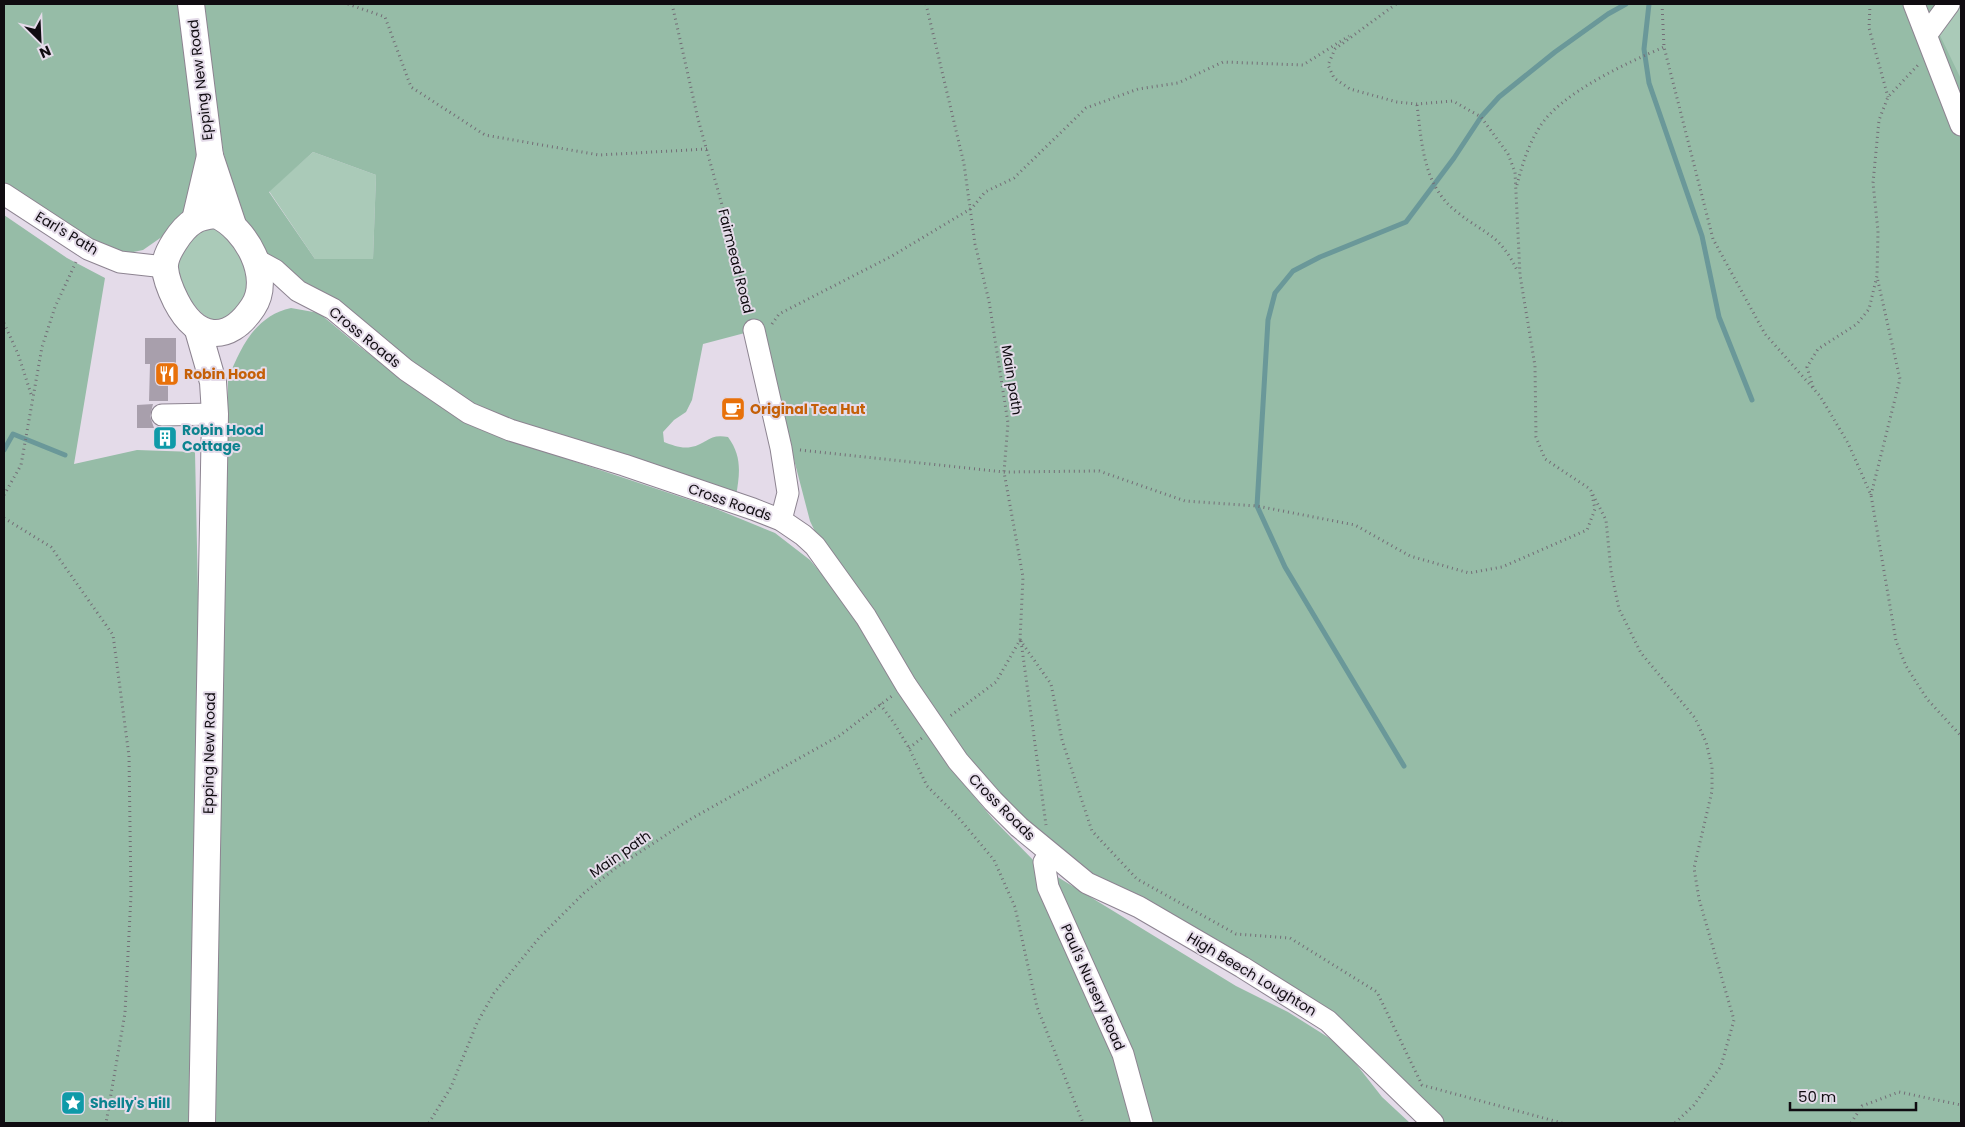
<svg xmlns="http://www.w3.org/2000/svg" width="1965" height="1127" viewBox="0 0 1965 1127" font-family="Poppins,sans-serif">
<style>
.green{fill:#aacab8}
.forest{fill:#96bca7;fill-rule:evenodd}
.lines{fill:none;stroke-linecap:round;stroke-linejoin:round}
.stream{stroke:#6a9899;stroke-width:5}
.building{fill:#a89fac}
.minor-casing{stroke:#8d8491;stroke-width:23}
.major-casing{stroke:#8d8491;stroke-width:28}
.path{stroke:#736d76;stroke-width:3;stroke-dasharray:1 4;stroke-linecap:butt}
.minor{stroke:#fff;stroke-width:21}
.major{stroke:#fff;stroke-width:26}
.labels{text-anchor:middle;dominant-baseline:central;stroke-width:4;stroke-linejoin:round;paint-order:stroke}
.street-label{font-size:14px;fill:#100c11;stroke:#e4dbe9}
.food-label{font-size:14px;font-weight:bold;fill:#c56008;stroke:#e4dbe9;text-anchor:start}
.culture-label{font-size:14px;font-weight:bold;fill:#0d838f;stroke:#e4dbe9;text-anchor:start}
</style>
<rect width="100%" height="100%" fill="#e4dbe9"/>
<g class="green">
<polygon points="1923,4 1961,4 1961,112"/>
<polygon points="313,152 376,175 373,259 315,259 269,191"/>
<path d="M200,224L223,229L246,262L251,291C244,299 236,313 228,318C203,331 182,289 178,270C177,263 180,247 184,240C186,234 196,229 200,224Z"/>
</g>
<g class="forest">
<polygon points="4,4 179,4 197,148 199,186 189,209 166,234 143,250 119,255 4,191"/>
<path d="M203,4H1938L1934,23L1961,79V1123H1443L1355,1040L1218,956L1040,840L956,743L819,540L810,521L760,329L703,344L692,400L686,412L674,420L663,432L664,442C672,445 682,449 691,447C707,444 709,433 728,437C742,456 740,473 736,496L506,422L454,394L271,260L238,212L223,150ZM313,152L376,175L373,259H315L269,192Z"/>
<polygon points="4,215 67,258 105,278 74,464 137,450 195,452 200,689 193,1123 4,1123"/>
<path d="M291,308L319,313L360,347L436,403L498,436L714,508L775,533L810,560L842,598L951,769L993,819L1038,865L1236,986L1288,1012L1342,1046L1382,1097L1410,1123H215L228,379C241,347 255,316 291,308Z"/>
</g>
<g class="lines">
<g class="stream">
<polyline points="1649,4 1644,49 1649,83 1702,236 1719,317 1752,400"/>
<polyline points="4,450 13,434 65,455"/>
<polyline points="1404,766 1285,567 1257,506 1268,320 1275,293 1293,271 1320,257 1406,222 1454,158 1481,117 1499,97 1555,52 1608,14 1626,4"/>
</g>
</g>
<g class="building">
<polygon points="145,338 176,338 176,380 168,380 168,401 149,401 150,364 145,364"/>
<polygon points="153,404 150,416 154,428 137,428 137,405"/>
<polygon points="176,430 177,445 155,447 154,432"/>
</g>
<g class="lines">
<defs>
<g id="minor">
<polyline points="1914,4 1961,125"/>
<polyline points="1927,34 1949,4"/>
<polyline points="4,194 88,249 120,262 165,267"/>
<polyline points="253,258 275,270 298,291 333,309 406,370 469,413 510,430 624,465 753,509 781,520 803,535 815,546 866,617 906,685 958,761 993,801 1019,827 1087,883 1139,907 1242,967 1328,1021 1433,1123"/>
<polyline points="754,330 781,448 788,493 781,520"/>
<polyline points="162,415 215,414"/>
<polyline points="1050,854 1044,862 1048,887 1123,1054 1142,1123"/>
</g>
<g id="major">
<polyline points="191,4 210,156 233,225"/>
<path d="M216,215C246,228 273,277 253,307C228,345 196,340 176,301C171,291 166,280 165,268C164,254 182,228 194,221C200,217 209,216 216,215Z"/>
<polyline points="195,220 210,156"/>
<polyline points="198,330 213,382 215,414 202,1123"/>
</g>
</defs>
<use href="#minor" class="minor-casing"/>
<use href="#major" class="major-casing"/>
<g class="path">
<polyline points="348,4 385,17 411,87 485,135 599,155 707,149"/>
<polyline points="672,4 698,119 731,237 750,314"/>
<polyline points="926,4 964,164 975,244 989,301 1008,423 1004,472 1023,577 1020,640 996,682 949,717"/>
<polyline points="1396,4 1335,49 1328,65 1334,78 1350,89 1397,102 1417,104 1453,101 1481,117 1508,154 1515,172 1520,275 1535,366 1536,437 1545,459 1590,489 1606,520 1611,571 1619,609 1641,653 1695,718 1706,742 1712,767 1712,791 1694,868 1699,899 1734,1020 1721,1066 1694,1105 1675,1123"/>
<polyline points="1662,4 1664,47 1713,239 1765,334 1820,396 1848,443 1871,495 1896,641 1906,666 1927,699 1961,736"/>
<polyline points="1870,4 1869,28 1888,97"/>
<path d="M1417,105C1422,144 1423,186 1457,212C1487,236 1499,233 1518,272"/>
<path d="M1517,185C1522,165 1528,146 1539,128C1560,93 1627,63 1664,47"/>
<polyline points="4,323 18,354 32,397"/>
<polyline points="772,324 779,314 892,256 972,208 985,192 1014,178 1086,108 1138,89 1178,83 1223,62 1303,65 1349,36"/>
<polyline points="1813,387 1807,367 1818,349 1857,324 1869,309 1877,276 1878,231 1873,183 1879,120 1888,97 1918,65"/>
<polyline points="800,450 1004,472 1099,471 1185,501 1257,506 1355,525 1410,556 1469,573 1502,567 1587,530 1595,509 1592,495"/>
<polyline points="4,495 21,465 42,347 55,307 76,262"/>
<polyline points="1871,495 1900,379 1877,277"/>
<polyline points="4,518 51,547 113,635 129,756 131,895 125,1013 106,1123"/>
<polyline points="1020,640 1051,684 1062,740 1092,831 1137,879 1236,934 1290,938 1377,992 1422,1085 1562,1123"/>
<polyline points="1021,641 1046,825"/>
<polyline points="880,704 894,723 909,748 927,786 958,817 994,860 1015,907 1037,1007 1083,1123"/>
<polyline points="909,748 922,738"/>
<polyline points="429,1123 451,1087 477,1023 494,993 539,938 584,893 617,867 689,820 839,736 892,696"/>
<polyline points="1851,1123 1862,1106 1899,1092 1961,1105"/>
</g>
<use href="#minor" class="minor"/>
<use href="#major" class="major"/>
</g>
<defs>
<symbol id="restaurant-square" viewBox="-11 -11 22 22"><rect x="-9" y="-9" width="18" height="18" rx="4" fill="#e8710a" stroke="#e4dbe9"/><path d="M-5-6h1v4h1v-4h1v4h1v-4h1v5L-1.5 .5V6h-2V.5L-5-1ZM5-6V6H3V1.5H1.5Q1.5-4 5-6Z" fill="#fff"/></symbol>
<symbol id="cafe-square" viewBox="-11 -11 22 22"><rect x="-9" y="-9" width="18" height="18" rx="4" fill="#e8710a" stroke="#e4dbe9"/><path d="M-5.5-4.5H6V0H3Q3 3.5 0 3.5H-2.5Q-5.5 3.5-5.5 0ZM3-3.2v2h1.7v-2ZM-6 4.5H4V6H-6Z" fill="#fff"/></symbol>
<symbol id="building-square" viewBox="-11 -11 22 22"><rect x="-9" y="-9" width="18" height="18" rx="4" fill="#0f9aa8" stroke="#e4dbe9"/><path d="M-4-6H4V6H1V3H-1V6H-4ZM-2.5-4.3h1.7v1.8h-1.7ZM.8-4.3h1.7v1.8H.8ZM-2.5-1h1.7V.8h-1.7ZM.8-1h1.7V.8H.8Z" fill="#fff"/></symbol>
<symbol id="sight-square" viewBox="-11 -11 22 22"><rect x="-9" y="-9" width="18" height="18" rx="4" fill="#0f9aa8" stroke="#e4dbe9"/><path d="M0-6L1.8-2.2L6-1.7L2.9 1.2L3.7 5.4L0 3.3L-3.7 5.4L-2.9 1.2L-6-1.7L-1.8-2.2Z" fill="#fff"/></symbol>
</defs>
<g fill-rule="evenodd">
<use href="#restaurant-square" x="153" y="360" width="28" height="28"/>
<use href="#cafe-square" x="719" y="395" width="28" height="28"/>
<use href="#building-square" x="151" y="424" width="28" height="28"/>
<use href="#sight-square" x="59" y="1089" width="28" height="28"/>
</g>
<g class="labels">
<g class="street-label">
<text transform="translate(200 80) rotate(-97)">Epping New Road</text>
<text transform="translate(67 233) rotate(31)">Earl's Path</text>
<text transform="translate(736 261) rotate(76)">Fairmead Road</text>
<text transform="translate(365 337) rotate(39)">Cross Roads</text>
<text transform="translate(1012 380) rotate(81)">Main path</text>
<text transform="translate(730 502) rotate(19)">Cross Roads</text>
<text transform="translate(209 753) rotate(-89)">Epping New Road</text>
<text transform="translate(1002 807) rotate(45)">Cross Roads</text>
<text transform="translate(620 854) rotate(-35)">Main path</text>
<text transform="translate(1252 974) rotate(31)">High Beech Loughton</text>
<text transform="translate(1093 987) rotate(66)">Paul's Nursery Road</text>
</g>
<g class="food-label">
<text x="184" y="374">Robin Hood</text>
<text x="750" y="409">Original Tea Hut</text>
</g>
<g class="culture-label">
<text x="182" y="430">Robin Hood<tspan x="182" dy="16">Cottage</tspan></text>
<text x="90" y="1103">Shelly's Hill</text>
</g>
</g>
<rect width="1965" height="1127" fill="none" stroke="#100c11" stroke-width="10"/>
<g transform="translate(40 40) rotate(156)" stroke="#e4dbe9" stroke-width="4" paint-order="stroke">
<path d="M0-4L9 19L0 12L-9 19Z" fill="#100c11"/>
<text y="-8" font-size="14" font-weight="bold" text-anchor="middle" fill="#100c11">N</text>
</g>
<path d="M1790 1102v8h126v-8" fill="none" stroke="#100c11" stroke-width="2.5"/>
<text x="1798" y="1102" font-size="15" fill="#100c11" stroke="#e4dbe9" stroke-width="4" paint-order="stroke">50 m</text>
</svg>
